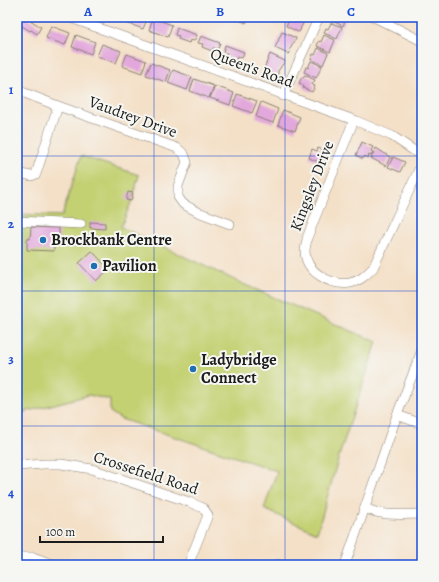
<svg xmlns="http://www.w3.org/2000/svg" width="439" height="582" viewBox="0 0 439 582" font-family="Alegreya,serif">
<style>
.green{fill:#c4d173;stroke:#707648}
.building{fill:#e2a8dc}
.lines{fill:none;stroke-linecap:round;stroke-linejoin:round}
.minor-casing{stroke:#887e72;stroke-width:10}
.minor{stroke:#fff;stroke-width:9}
.grid{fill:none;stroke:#1d4ed8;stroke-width:1;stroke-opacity:0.55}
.poi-dot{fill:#1f6fb2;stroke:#f6f6f2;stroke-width:1.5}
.labels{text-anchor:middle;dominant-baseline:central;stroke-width:4;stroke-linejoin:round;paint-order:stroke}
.street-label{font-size:16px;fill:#1c1c1c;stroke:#f6f6f2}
.poi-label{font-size:16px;font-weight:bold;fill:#1c1c1c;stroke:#f6f6f2;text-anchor:start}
.neatline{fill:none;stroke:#1d4ed8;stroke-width:1.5}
.grid-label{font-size:13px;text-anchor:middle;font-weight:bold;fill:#1d4ed8}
</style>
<rect width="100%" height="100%" fill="#f6f6f2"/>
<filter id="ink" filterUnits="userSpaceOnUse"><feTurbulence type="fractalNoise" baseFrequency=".025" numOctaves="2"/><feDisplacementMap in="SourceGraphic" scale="8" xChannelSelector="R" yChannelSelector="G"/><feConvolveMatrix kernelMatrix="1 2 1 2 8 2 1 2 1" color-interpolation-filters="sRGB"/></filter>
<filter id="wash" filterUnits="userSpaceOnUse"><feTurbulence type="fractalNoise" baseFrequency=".012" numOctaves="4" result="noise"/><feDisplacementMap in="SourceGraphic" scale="16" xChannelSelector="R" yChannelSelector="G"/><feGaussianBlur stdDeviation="0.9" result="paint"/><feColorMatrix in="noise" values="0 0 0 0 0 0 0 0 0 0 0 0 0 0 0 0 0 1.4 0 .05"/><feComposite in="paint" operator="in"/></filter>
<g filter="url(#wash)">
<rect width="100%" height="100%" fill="#f4e0c7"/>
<polygon class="green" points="81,156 139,175 132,200 121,227 243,284 377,342 339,456 317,533 264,509 277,471 121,419 110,412 110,400 89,395 17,414 17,214 62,216"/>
<g id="blocks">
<g class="building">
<polygon points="18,17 25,17 41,27 37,34 31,30 30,31 22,26 17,34 17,18"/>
<polygon points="126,17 148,17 143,29 124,22"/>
<polygon points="238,17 249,17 246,23 237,19"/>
<polygon points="290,17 307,17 301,27 300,31 298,32 286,26"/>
<polygon points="332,17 347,17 343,26 331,20"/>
<polygon points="153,18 172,25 168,37 149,30"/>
<polygon points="331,23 342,27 337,39 324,33 326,28 328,29"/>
<polygon points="51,26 70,33 65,45 46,38"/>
<polygon points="177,28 197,35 194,41 190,40 189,43 178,39 179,36 175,35"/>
<polygon points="282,32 296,38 296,39 290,49 289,53 288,54 275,48"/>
<polygon points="76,35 95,42 91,54 72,47"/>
<polygon points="324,35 335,40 330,52 317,46 319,41 321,42"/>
<polygon points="201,36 220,43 218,49 213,48 212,51 202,47 203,44 198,43"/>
<polygon points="102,44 121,51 116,63 97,56"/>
<polygon points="225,45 244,52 242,58 237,57 236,60 226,56 227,53 223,52"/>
<polygon points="318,48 328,53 323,65 311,59 313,54 315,55"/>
<polygon points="127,54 146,61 142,73 122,66"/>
<polygon points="270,54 285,61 278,71 278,75 276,76 263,71"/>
<polygon points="311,61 322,66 316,78 304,72 306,67 308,68"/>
<polygon points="151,63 170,70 166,82 146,75"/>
<polygon points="173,70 192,77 187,90 168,83"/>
<polygon points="305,75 315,80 312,85 315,86 312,92 303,88 304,85 299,83 302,77 303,77"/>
<polygon points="194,79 214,86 209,98 190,91"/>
<polygon points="215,86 234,93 230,105 210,98"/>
<polygon points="237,94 257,101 252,113 233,106"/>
<polygon points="261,102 278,109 273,123 256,117"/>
<polygon points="283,110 300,117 295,131 278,125"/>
<polygon points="362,142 373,147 371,151 373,152 371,156 369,155 368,158 365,156 363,159 356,155"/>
<polygon points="318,148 328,152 324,164 309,158 312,149 317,151"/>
<polygon points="376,148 390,157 386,166 371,158"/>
<polygon points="393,157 405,162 400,172 388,167"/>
<polygon points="128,192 133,193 131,201 126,200"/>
<polygon points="90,222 105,223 105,229 90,228"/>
<polygon points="31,227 59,228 59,242 54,242 54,251 27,250 27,239 30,239"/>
<polygon points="92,251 109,269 96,281 79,263"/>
</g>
</g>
</g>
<g filter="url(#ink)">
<use href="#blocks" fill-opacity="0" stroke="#887e72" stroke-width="1"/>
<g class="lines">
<defs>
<g id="minor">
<polyline points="68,17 354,120 392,136 422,156"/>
<polyline points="374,17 422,41"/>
<polyline points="17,90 58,106 177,148 184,154 187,162 178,186 178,197 183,204 198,212 230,224"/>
<polyline points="283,96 319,17"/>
<path d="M354,120L307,238C307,242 305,247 305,251C305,272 331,286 350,283C360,281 366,275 373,268L422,163"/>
<polyline points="19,173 31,176 36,174 58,106"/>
<polyline points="17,221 81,224"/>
<polyline points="397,415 422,424"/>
<polyline points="17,466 44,464 61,464 92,469 189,502 203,508 208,515 188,565"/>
<path d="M365,508C383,517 402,514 422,514"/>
<polyline points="17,557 33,557 55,565"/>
<polyline points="278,564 278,565"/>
<polyline points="345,565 397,415 422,350"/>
</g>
</defs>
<use href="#minor" class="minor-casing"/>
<use href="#minor" class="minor"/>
</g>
</g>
<path class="grid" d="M154,17V565M285,17V565M17,156H422M17,291H422M17,426H422"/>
<g class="poi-dot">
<circle cx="43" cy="240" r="4"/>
<circle cx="94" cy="266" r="4"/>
<circle cx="193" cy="369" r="4"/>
</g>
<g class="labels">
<g class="street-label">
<text transform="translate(252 68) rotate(20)">Queen's Road</text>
<text transform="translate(133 117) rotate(20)">Vaudrey Drive</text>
<text transform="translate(312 186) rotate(-69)">Kingsley Drive</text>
<text transform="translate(146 473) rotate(18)">Crossefield Road</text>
</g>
<g class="poi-label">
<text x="51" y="240">Brockbank Centre</text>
<text x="102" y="266">Pavilion</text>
<text x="201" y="360">Ladybridge<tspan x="201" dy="18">Connect</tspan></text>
</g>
</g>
<rect width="439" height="582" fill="none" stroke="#f6f6f2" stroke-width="44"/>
<path d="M40 536v6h123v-6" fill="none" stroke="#1c1c1c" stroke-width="2"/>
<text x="46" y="536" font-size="12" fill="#1c1c1c" stroke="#f6f6f2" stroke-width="3" paint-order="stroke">100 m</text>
<rect x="22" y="22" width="395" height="538" class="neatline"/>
<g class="grid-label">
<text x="88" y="16">A</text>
<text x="220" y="16">B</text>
<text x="351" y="16">C</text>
<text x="11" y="94">1</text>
<text x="11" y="228">2</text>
<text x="11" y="363">3</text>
<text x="11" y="497">4</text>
</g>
</svg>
